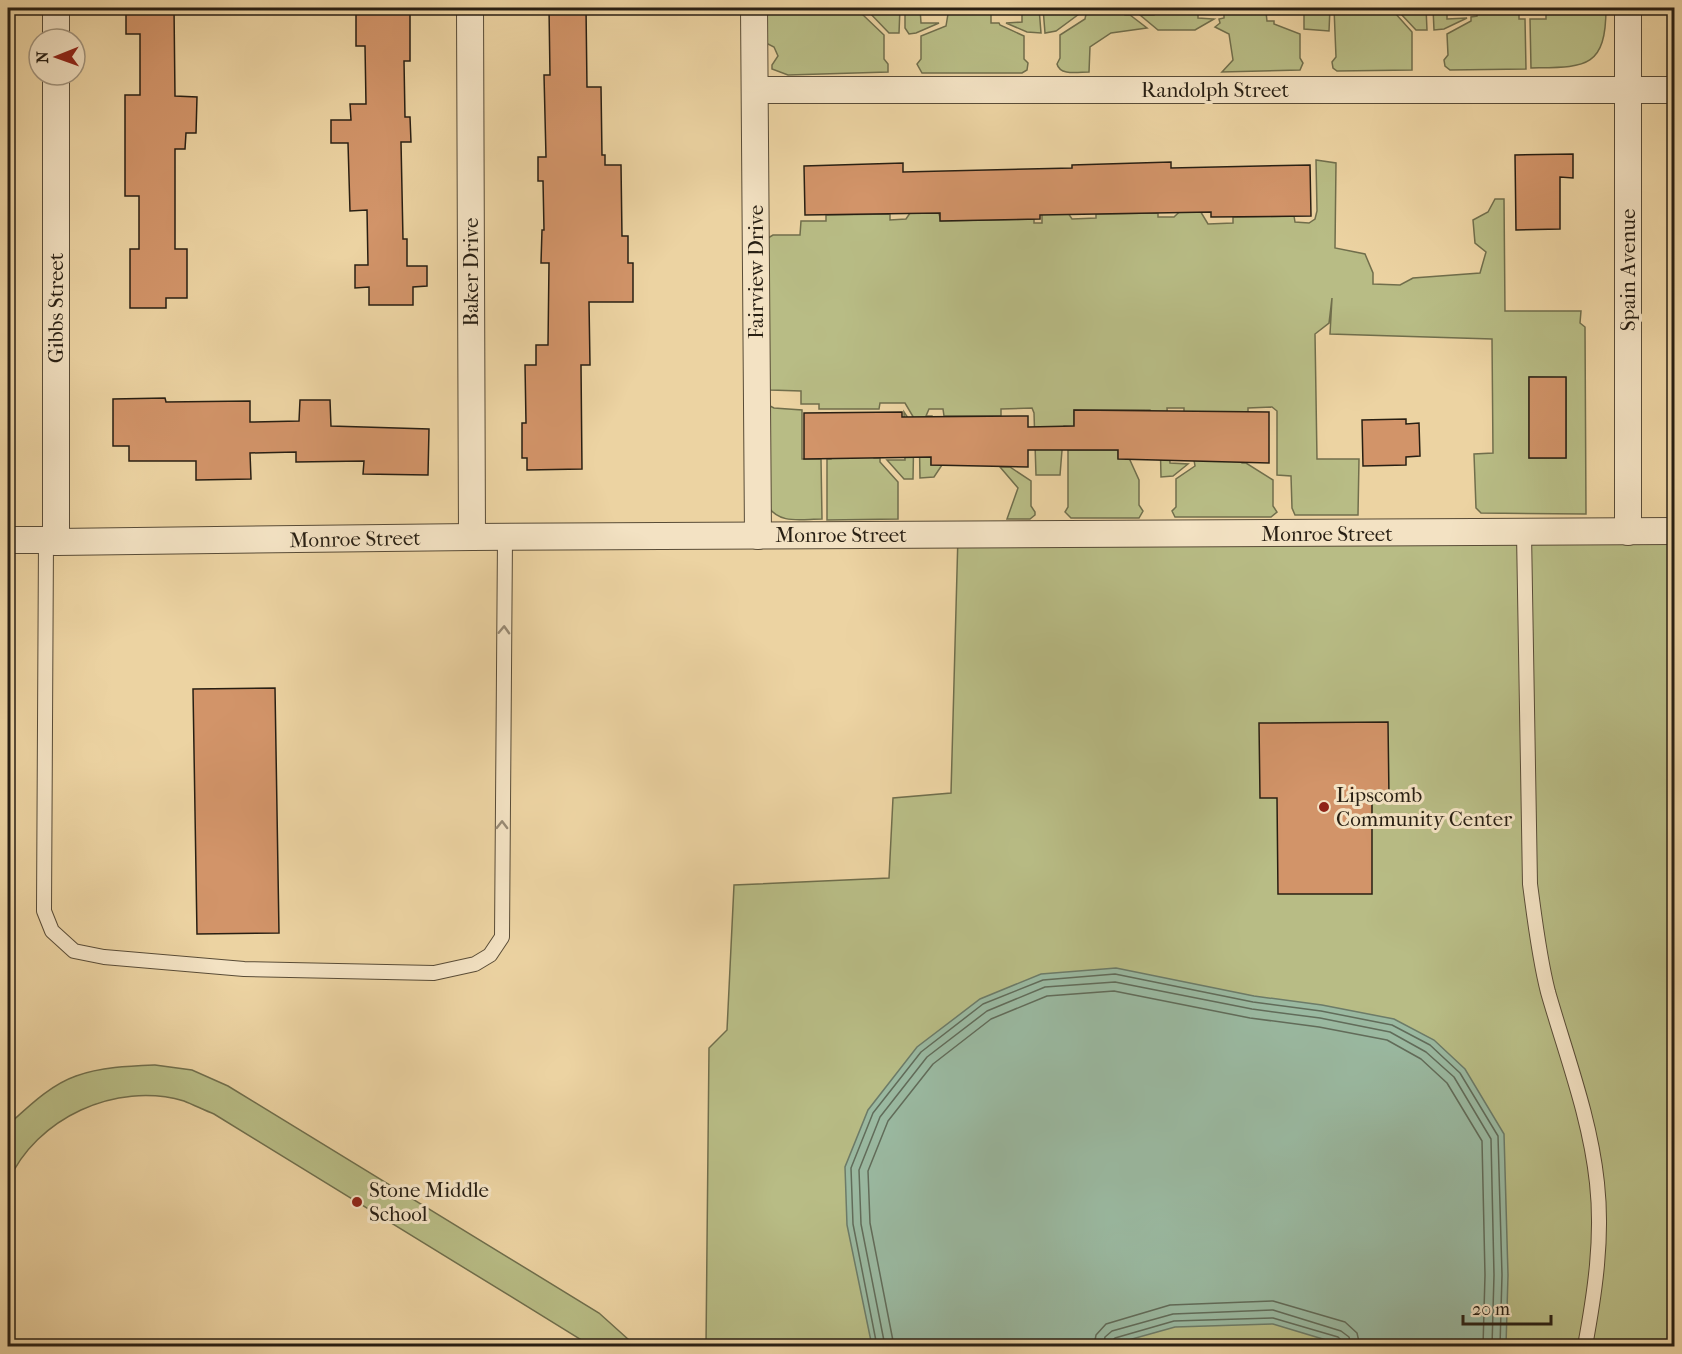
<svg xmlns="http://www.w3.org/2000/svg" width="1682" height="1354" viewBox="0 0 1682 1354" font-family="'IM FELL French Canon',serif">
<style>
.green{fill:#b8bc85;stroke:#706e4c;stroke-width:1.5;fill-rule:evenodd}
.water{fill:#9ab9a1;stroke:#6c7b68;stroke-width:1.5}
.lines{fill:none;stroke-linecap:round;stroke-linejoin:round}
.shore{stroke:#616c5a;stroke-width:1.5}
.building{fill:#d29469;stroke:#281f13;stroke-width:1.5}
.service-casing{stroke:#594c37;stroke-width:16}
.minor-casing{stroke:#594c37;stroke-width:28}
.service{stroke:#f3e2c3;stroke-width:14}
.minor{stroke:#f3e2c3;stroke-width:26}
.oneway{stroke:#988a74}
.poi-dot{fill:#8f2418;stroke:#f3e2c3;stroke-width:2}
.labels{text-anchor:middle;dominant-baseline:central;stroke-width:6;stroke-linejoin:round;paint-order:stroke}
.street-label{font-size:21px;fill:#281f13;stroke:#f3e2c3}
.poi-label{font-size:21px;fill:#281f13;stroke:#f3e2c3;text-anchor:start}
</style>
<rect width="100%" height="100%" fill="#ecd3a2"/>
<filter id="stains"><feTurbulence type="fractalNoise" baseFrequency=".00333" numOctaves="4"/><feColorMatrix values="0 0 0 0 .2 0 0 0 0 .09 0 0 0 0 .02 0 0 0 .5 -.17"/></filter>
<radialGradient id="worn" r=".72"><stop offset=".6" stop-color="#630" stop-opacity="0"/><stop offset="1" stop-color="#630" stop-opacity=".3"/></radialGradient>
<g class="green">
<polygon points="766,8 863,9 863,15 884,35 884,59 888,64 888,72 788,75 772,69 772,65 778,56 774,47 766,43"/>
<polygon points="881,8 900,8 899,33 889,33 866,9 881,9"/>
<polygon points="905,8 920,8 921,23 939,23 916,33 909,34 905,28"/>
<polygon points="1022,8 1039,8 1041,33 1027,32 1006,23 1022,22"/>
<polygon points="1043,8 1060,8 1060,14 1079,14 1056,31 1045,33"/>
<path d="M1089,8H1125V15H1130L1147,28L1111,33L1090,47L1089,72C1078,72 1060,76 1057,64L1060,58V35L1085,19L1086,14H1089Z"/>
<polygon points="1155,8 1198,8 1198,18 1214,19 1195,30 1158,30 1140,15 1154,15"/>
<polygon points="1304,8 1330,8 1329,31 1304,29"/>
<polygon points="1334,8 1381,8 1382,14 1395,13 1412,32 1412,70 1337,71 1333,68 1332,62 1336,57"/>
<polygon points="1409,8 1426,8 1427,30 1416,30 1401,14 1409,13"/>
<polygon points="1433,8 1447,8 1447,19 1467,18 1444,29 1434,30"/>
<path d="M1546,8H1606C1606,70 1584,67 1531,68L1530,19H1546Z"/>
<polygon points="1477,10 1519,10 1519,19 1525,19 1526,69 1450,70 1445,66 1444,60 1448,55 1447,34 1471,21 1471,17 1477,16"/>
<polygon points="1224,12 1266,12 1267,21 1274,21 1274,24 1300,34 1300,58 1303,63 1300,70 1222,72 1233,60 1229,34 1215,27 1220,23 1219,19 1224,18"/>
<polygon points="948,14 991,14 991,23 999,23 1000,25 1024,36 1024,59 1028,63 1027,70 1022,73 922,73 917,64 921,59 921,36 946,26"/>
<path d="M1316,160L1336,163L1335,248L1365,254L1373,273V284L1400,285L1413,278L1480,273L1486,252L1475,243L1473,220L1488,212L1495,199H1504L1505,311H1581L1580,323L1585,327L1586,514L1481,513L1476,508L1474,454L1493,453L1492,339L1330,334L1332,298L1329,323L1315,334L1317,459H1359L1358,515H1295L1292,508L1291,476L1277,475V411L1272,407L1248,408V412H1184V408H1167L1170,463L1188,464L1173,476L1161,477L1160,434L1153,422L1150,410H1074V426H1064L1060,475H1036L1034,413L1032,408L1001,409V416H944L943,409H929L926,416H932L931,465H942L934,477L920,478L919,420H915L905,403H880L879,409H819V404H801V391L770,390L766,388L768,238L773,235H800L801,221H826V215L890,214V220L906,219L923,194L937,207L941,221L1034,219V223H1042V204L1054,192L1072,219L1096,218V214L1158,213V217H1174L1193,199L1208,224L1233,223V217L1294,216L1295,222L1309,223L1315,219L1317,211ZM1529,377L1566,378V458H1529Z"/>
<path d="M770,406L774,408L802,410V459H821L822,519C801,519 779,525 767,505L765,410Z"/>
<polygon points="904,412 914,427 913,479 904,479 887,460 905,460"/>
<polygon points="1068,450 1118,450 1118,458 1129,458 1139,480 1139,505 1143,511 1139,518 1071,518 1065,512 1068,507"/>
<polygon points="832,453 874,453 874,458 880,458 880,462 898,482 898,519 827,520 827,459 831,459"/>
<polygon points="1242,454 1242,463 1246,463 1273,480 1273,506 1277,512 1271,517 1175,517 1172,511 1176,507 1176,479 1195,466 1194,460"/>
<polygon points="1000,467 1010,467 1031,481 1031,506 1035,512 1035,515 1030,519 1007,519 1018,488"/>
<polygon points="1674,531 1674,1346 706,1346 709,1048 727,1030 734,885 889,878 893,798 951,793 958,535"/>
<path d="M155,1065L192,1070L228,1086L599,1313L629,1340L634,1346H589L580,1339L214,1114C204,1110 194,1105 184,1101C116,1081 36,1118 8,1182V1125C28,1107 50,1085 76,1076C101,1067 129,1066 155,1065Z"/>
</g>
<polygon class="water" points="1116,968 1254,996 1322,1005 1394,1019 1434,1040 1465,1069 1504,1134 1508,1275 1506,1346 1340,1346 1336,1343 1273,1324 1175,1327 1107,1346 872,1346 847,1225 845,1167 868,1110 917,1047 980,999 1041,974"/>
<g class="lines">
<g class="shore">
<polyline points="877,1346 853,1224 851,1168 873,1113 921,1052 983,1004 1043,980 1115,974 1253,1002 1321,1011 1392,1025 1430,1045 1460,1073 1498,1136 1502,1275 1500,1346"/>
<polyline points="885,1346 861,1224 859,1170 880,1117 927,1057 987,1011 1045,987 1115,982 1252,1009 1320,1018 1390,1032 1426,1052 1454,1077 1491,1139 1494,1275 1492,1346"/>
<polyline points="894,1346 870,1223 868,1171 888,1121 933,1064 991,1019 1047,996 1114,991 1250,1018 1319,1027 1387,1040 1421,1059 1447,1083 1482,1141 1485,1275 1483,1346"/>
<polyline points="1094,1346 1096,1335 1106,1324 1170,1305 1273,1301 1345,1322 1357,1333 1360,1346"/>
<polyline points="1103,1346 1105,1337 1112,1331 1173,1314 1273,1310 1341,1331 1349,1337 1351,1346"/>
<polyline points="1111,1346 1111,1342 1115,1338 1174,1321 1273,1318 1338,1337 1342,1341 1343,1346"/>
</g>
</g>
<g class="building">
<polygon points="126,8 174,8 175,96 197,97 196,133 186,133 185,149 175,149 175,249 187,249 187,298 166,298 166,308 130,308 130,249 139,249 139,196 125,196 125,95 140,95 140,34 126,34"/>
<polygon points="386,8 410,8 410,61 404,61 405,117 410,117 411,142 401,142 403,239 407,239 407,266 427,266 427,286 413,287 413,305 369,305 369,287 355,288 355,265 368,265 367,210 350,211 348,143 331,143 331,120 351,120 350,104 366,104 365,46 356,46 356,9"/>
<polygon points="549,8 586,8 587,87 601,87 602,155 605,155 605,165 621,165 622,236 628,236 628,263 633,263 633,302 589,302 590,365 581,365 582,469 527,470 527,458 522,458 522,423 526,423 525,365 536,365 536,345 548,345 549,263 541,263 542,230 544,230 543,181 538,181 538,157 546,157 544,75 550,75"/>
<polygon points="1573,154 1573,178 1560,177 1560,229 1516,230 1515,155"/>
<polygon points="1171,162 1171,168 1310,165 1311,216 1211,217 1211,212 1040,215 1040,219 940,221 940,213 805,215 804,166 903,163 903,172 1072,168 1072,165"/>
<rect x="1529" y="377" width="37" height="81"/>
<polygon points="165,398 166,402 250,401 250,422 299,421 300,400 330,400 331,426 429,429 428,475 363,474 364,461 296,462 296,452 250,453 251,479 196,480 196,461 129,461 129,446 113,446 113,399"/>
<polygon points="1074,410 1269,412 1269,463 1118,459 1118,450 1028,450 1028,467 931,465 931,457 804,459 804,413 902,412 902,417 1028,416 1028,427 1074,426"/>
<polygon points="1406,419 1406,424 1419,423 1420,456 1406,457 1406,465 1363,466 1362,420"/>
<polygon points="275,688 279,933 197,934 193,689"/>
<polygon points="1388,722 1389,798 1372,798 1372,894 1278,894 1277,798 1260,798 1259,723"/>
</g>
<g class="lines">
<defs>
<g id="service">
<path d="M1524,533L1530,884C1535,921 1539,957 1548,992C1566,1055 1590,1117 1597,1183C1603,1238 1595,1292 1585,1346"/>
<polyline points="46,540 44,911 52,931 74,951 104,957 244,969 434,973 475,964 490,955 502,937 505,537"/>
</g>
<g id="minor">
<polyline points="56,8 56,39"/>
<polyline points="470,8 472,537"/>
<polyline points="754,8 758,536"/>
<polyline points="1628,8 1628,532"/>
<polyline points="755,90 1674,90"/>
<polyline points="8,540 46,540 56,542 472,537 1674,531"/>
<polyline points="56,542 56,75"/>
</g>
</defs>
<use href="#service" class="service-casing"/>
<use href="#minor" class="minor-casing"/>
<use href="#service" class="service"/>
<use href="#minor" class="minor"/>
</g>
<defs><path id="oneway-chevron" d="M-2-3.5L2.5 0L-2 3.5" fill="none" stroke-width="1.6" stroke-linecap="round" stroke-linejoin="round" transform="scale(1.5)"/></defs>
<g class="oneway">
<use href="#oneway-chevron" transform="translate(504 630) rotate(-88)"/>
<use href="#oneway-chevron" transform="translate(502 825) rotate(-89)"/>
</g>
<g class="poi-dot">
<circle cx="1324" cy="807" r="6"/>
<circle cx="357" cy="1202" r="6"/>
</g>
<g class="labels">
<g class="street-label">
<text x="1215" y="90">Randolph Street</text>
<text transform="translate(1628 270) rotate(-90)">Spain Avenue</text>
<text transform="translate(471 272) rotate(-90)">Baker Drive</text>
<text transform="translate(756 272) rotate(-90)">Fairview Drive</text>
<text transform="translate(56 308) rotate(-90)">Gibbs Street</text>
<text x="1327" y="534">Monroe Street</text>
<text x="841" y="535">Monroe Street</text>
<text transform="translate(355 539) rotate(-1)">Monroe Street</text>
</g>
<g class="poi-label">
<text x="1336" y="795">Lipscomb<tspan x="1336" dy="24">Community Center</tspan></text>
<text x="369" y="1190">Stone Middle<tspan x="369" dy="24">School</tspan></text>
</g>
</g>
<rect width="1682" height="1354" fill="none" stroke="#ecd3a2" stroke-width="30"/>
<rect x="9" y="9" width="1664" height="1336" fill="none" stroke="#281f13" stroke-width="3"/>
<rect x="15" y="15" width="1652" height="1324" fill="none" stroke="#281f13" stroke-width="1.5"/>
<g transform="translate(57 57) rotate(269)"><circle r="28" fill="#f3e2c3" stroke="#a2947d" stroke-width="1.5"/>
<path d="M0-4.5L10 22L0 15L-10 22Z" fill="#8f2418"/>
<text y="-9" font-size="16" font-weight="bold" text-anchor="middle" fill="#281f13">N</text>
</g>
<path d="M1463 1315v9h88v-9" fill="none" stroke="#281f13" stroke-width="3"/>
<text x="1472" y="1315" font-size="18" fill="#281f13" stroke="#f3e2c3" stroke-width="4.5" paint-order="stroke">20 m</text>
<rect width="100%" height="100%" filter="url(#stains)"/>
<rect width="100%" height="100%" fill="url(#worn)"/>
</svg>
